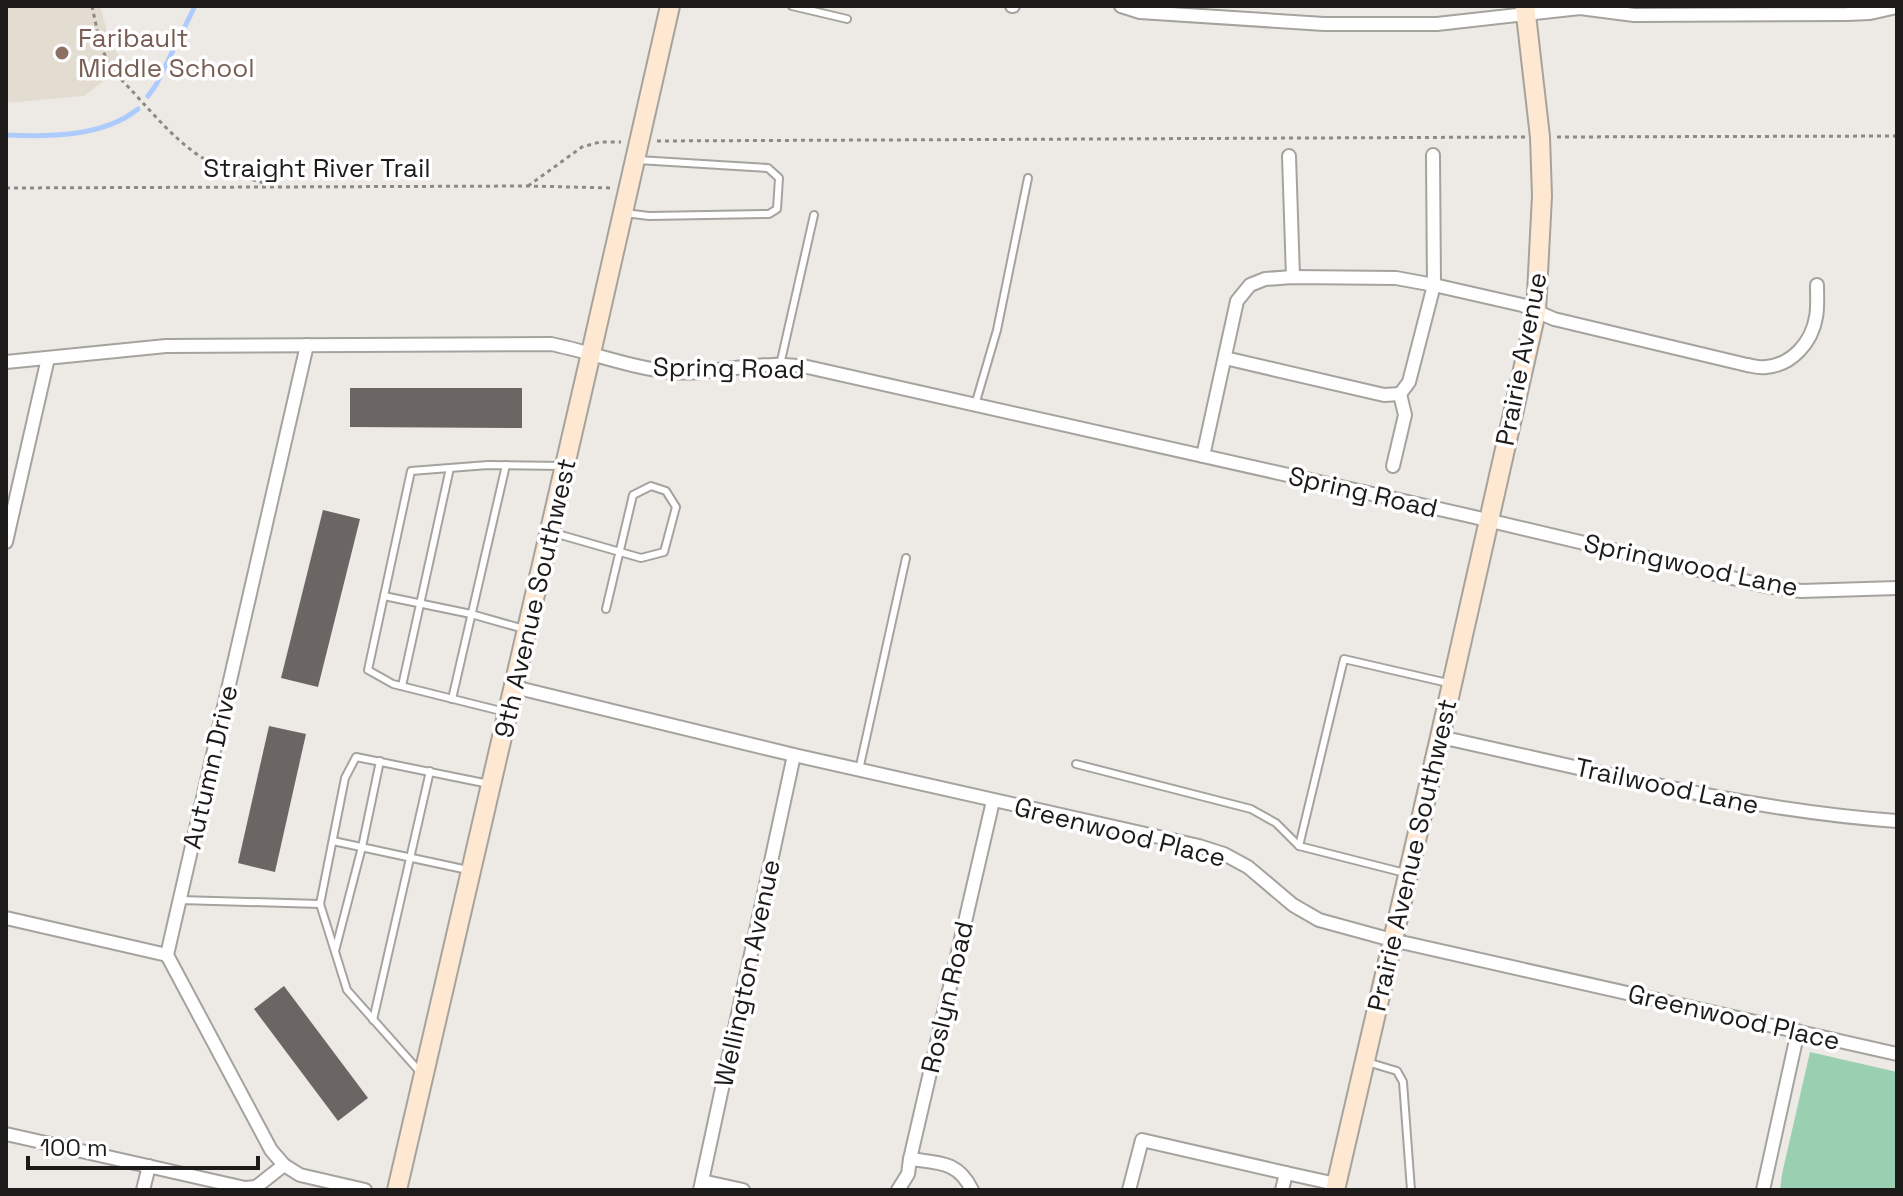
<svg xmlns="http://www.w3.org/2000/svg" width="1903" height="1196" viewBox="0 0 1903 1196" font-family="'Space Grotesk',sans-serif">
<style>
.built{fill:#e3dcd1}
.green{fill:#9bcfb2}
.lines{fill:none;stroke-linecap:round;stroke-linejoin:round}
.stream{stroke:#aecbfd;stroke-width:5}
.building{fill:#6b6664}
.lane-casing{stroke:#a5a39e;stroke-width:10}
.street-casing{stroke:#a5a39e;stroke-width:16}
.secondary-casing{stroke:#a5a39e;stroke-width:22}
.path{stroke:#8c8a87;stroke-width:3;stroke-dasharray:4 4;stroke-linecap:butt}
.lane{stroke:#fff;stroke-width:6}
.street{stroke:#fff;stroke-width:12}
.secondary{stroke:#ffe8d2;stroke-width:18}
.education-dot{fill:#8d6e63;stroke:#fff;stroke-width:3}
.labels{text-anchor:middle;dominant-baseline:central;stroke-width:7;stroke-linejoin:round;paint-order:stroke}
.education-label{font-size:26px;fill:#785e54;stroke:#fff;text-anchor:start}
.street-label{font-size:26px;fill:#1c1b19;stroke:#fff}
</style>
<rect width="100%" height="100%" fill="#edeae5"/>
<polygon class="built" points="6,6 100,6 110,42 125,65 84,96 6,103"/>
<polygon class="green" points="1810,1052 1897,1072 1897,1190 1780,1190 1782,1174"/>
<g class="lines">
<g class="stream">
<polyline points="148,96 156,85 195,6"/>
<path d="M6,135C49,137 103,137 138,109"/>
</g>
</g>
<g class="building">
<polygon points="350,388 522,388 522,428 350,427"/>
<polygon points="323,510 360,519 318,687 281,678"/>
<polygon points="269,726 306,734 275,872 238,863"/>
<polygon points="284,986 368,1098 338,1121 254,1009"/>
</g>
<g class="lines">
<defs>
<g id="lane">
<polyline points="792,6 847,19"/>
<polyline points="625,213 649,216 769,214 777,209 779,178 768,168 638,160"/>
<polyline points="780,365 814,215"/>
<polyline points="975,405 997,330 1028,178"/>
<polyline points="554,533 641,558 664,552 676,507 666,491 651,486 633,495 606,609"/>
<polyline points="384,596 471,614 524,629"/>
<polyline points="402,686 450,468"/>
<polyline points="452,699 506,465"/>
<polyline points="505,712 393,684 368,670 411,471 488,465 564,466"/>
<polyline points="1076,764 1251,809 1276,823 1299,846 1405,873"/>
<polyline points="859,770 906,558"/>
<polyline points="333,841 468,870"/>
<polyline points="1299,846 1344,659 1448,683"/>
<polyline points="180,900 320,904 347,990 420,1072"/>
<polyline points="320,904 345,778 356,757 489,784"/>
<polyline points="335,951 362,847 380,761"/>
<polyline points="373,1020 430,771"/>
<polyline points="1367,1062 1397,1071 1403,1082 1411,1190"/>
</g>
<g id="street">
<polyline points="1012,6 1013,6"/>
<polyline points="1121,6 1140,12 1324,24 1437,24 1580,8 1634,15 1847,14 1870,13 1897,7"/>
<polyline points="1289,156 1293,277"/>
<polyline points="307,345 167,955 271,1150 284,1165 300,1175 365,1190"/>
<polyline points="1225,358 1384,395 1400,394 1409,382 1434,285 1433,155"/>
<path d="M6,362L166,346L551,344C591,352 631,368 672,372C706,375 739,365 772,365C782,364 793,366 803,366L1470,516L1766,586L1801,591L1897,588"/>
<path d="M1203,456L1237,301L1250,285L1265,279L1293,277L1396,278L1434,285L1522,305L1554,319L1747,365C1753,366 1760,368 1766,367C1792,365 1812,342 1816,317C1818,307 1817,295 1817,285"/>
<polyline points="1393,466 1405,415 1400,394"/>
<polyline points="6,542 48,358"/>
<polyline points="514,687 794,755 1199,846 1224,854 1248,867 1293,905 1319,920 1392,940 1897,1054"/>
<path d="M1440,737C1592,770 1742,810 1897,821"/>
<polyline points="6,918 167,955"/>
<polyline points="6,1134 245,1188 256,1187 284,1165"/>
<path d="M910,1159C939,1163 958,1161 972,1190"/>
<polyline points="1286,1173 1336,1184"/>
<polyline points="702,1181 743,1190"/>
<polyline points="143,1190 149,1166"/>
<polyline points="700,1190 794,755"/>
<polyline points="898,1190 908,1174 910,1159 993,801"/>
<polyline points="1129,1190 1142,1140 1286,1173 1282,1190"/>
<polyline points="1763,1190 1798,1031"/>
</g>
<g id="secondary">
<polyline points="397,1190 591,353 670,6"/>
<polyline points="1335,1190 1440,737 1536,312 1542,196 1540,137 1525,6"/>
</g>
</defs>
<use href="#lane" class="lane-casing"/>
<use href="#street" class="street-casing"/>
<use href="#secondary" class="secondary-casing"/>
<g class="path">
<path d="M92,6C96,24 99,43 107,60C112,72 125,83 134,93C178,142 202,169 269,184"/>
<polyline points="1557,137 1897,136"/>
<polyline points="657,141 1525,137"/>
<polyline points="528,186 582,147 600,142 621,142"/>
<polyline points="6,188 528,186 613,188"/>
</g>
<use href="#lane" class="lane"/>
<use href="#street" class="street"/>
<use href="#secondary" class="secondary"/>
</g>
<circle class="education-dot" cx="62" cy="53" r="8"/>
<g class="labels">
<g class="education-label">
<text x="78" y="38">Faribault<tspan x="78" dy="30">Middle School</tspan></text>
</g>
<g class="street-label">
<text x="317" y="168">Straight River Trail</text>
<text transform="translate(1521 359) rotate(-79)">Prairie Avenue</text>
<text transform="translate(729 368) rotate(1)">Spring Road</text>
<text transform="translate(1363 492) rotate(13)">Spring Road</text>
<text transform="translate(1691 565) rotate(12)">Springwood Lane</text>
<text transform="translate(535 598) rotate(-77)">9th Avenue Southwest</text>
<text transform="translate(210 767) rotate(-77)">Autumn Drive</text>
<text transform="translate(1667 786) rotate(12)">Trailwood Lane</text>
<text transform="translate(1120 832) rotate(14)">Greenwood Place</text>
<text transform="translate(1412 855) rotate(-77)">Prairie Avenue Southwest</text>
<text transform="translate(747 973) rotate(-78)">Wellington Avenue</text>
<text transform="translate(947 997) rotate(-77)">Roslyn Road</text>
<text transform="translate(1734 1017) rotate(13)">Greenwood Place</text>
</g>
</g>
<rect width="1903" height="1196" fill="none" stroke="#1c1b19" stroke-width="16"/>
<path d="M28 1156v12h230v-12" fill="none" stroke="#1c1b19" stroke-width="4"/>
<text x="40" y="1156" font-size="24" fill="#1c1b19" stroke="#ffffff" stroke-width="6" paint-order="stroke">100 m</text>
</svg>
